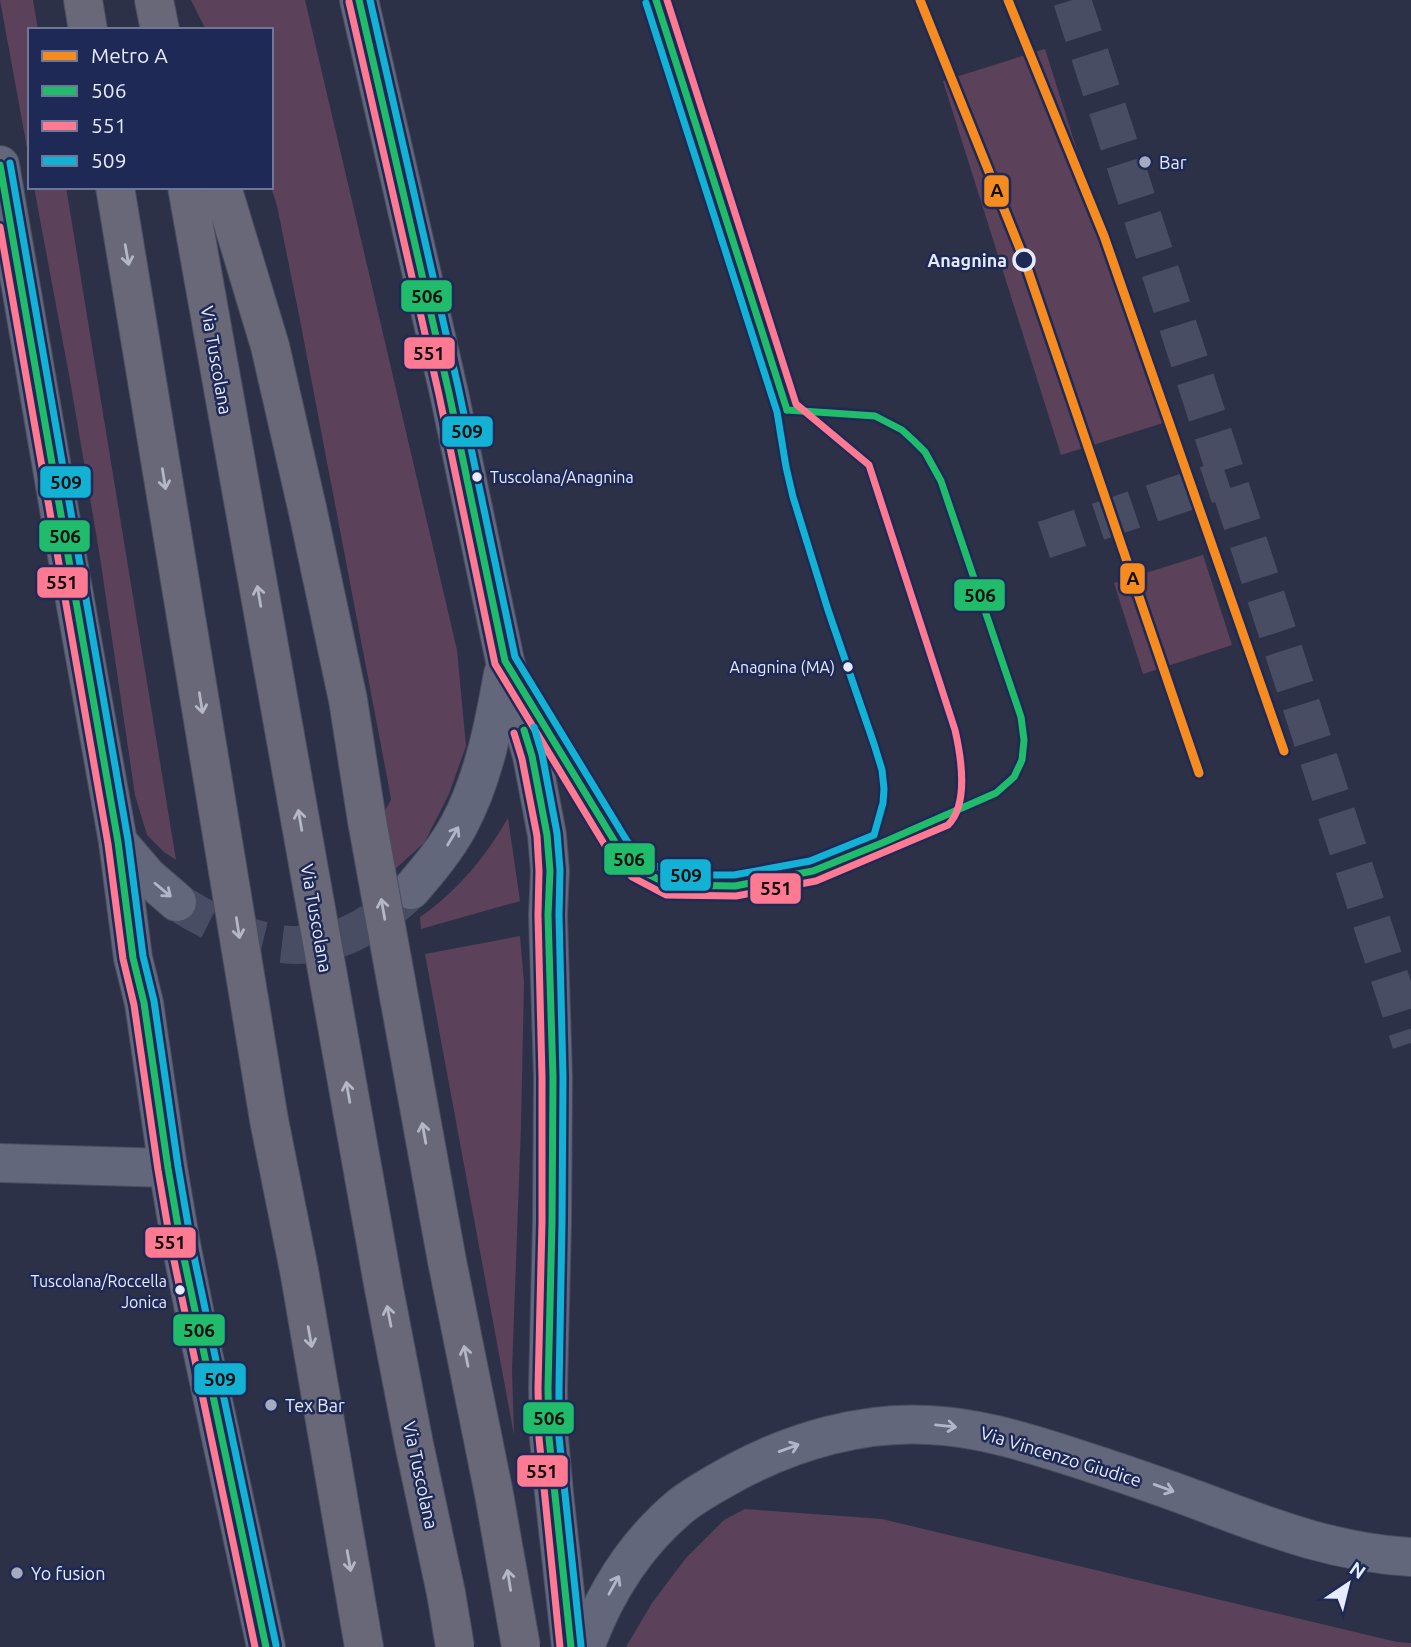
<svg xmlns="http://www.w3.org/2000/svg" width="1411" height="1647" viewBox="0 0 1411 1647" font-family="Ubuntu,sans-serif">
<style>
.green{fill:#5c415b}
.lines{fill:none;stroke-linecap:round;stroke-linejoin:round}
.pedestrian-tunnel{stroke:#484d63;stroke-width:38;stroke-dasharray:38 19;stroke-linecap:butt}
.secondary-tunnel{stroke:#484d63;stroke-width:38;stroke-dasharray:38 19;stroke-linecap:butt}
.minor-casing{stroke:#494d5f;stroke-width:40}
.tertiary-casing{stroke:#494d5f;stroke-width:40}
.secondary-casing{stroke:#494d5f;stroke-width:40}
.primary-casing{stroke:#494d5f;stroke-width:40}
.minor{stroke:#62677b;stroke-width:38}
.tertiary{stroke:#62677b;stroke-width:38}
.secondary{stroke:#62677b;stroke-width:38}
.primary{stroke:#686878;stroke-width:38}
.primary-bridge-casing{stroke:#494d5f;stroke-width:40;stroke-linecap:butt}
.primary-bridge{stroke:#686878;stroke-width:38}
.bus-1-casing{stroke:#1f2955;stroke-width:12}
.bus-2-casing{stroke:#1f2955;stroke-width:12}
.bus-3-casing{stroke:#1f2955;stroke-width:12}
.bus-1{stroke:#20bc6c;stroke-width:7}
.bus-2{stroke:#fe7a93;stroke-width:7}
.bus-3{stroke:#13b2d5;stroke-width:7}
.metro-1-casing{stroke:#1f2955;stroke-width:14}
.metro-1{stroke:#f68b1f;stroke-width:9}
.oneway{stroke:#b4b7c8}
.oneway2{stroke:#b1b6c9}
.poi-dot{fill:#a5aabe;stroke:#1f2955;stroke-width:2.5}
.stop-dot{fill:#1f2955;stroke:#e6ebfd;stroke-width:3.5}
.bus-dot{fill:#e6ebfd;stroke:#1f2955;stroke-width:2.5}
.labels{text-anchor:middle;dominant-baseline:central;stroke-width:5;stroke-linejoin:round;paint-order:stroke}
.bus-label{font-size:16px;fill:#e6ebfd;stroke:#1f2955;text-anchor:end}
.poi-label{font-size:18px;fill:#e6ebfd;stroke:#1f2955;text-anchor:start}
.stop-label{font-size:18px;font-weight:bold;fill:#e6ebfd;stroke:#1f2955;text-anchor:end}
.street-label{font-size:18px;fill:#e6ebfd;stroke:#1f2955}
.line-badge{stroke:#1f2955;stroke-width:2.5}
.pale-badge-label{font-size:19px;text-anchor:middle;font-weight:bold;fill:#111}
</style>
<rect width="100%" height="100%" fill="#2c3148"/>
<g class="green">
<polygon points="0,0 33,0 38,30 30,30 30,164"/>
<polygon points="191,0 305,0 457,650 466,746 449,794 424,843 394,870 383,814 391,800 387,777 299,315 277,206 271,187 271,30 206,30"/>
<polygon points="1045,49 1163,423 1061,455 943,81"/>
<polygon points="34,187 66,187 176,860 164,852 147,835 135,795 100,557 70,380"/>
<polygon points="1203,555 1232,645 1143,674 1114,583"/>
<path d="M508,818L520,901L421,929L420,917C457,892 486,856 508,818Z"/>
<polygon points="520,936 524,982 521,1126 512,1370 514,1435 425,954"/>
<polygon points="745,1509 882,1519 1397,1642 1411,1643 1411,1647 626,1647 652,1603 686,1558 724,1520"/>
</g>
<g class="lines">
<g class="pedestrian-tunnel">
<polyline points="1072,0 1411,1043"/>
<polyline points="1044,540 1227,478"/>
</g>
<path class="secondary-tunnel" d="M177,902C227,934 292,961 350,934C371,925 390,909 407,894"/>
<defs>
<polyline id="minor" points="0,1163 168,1168"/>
<path id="tertiary" d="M585,1647C605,1592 637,1542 682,1505C699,1492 718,1482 736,1472C794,1441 863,1421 929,1425C975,1427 1019,1440 1063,1454C1113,1470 1163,1487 1213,1506C1279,1531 1339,1553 1411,1557"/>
<g id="secondary">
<polyline points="359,0 449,393 505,661 532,756 547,835 550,871 548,915 553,1077 552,1222 548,1388 549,1438 554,1493 571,1647"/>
<polyline points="0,165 65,544 118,842 133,958 144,1003 168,1168 181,1244 199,1335 266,1647"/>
<polyline points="118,842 148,877 177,902"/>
<path d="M411,890C429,869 446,849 459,825C484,778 494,724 503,674"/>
</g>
<g id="primary">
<polyline points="83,0 88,30"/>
<polyline points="154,0 160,30"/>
<polyline points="299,1270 364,1647"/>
</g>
</defs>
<use href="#minor" class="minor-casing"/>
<use href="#tertiary" class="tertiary-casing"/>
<use href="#secondary" class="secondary-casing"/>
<use href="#primary" class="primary-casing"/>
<use href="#minor" class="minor"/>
<use href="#tertiary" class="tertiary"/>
<use href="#secondary" class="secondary"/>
<use href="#primary" class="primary"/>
<defs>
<g id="primary-bridge">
<polyline points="115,187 269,1120 299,1270"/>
<polyline points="187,187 384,1289 414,1444 446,1593 455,1647"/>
<polyline points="222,187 270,346 308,512 348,700 367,821 447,1261 494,1494 521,1647"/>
</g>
</defs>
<use href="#primary-bridge" class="primary-bridge-casing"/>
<use href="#primary-bridge" class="primary-bridge"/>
<defs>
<g id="bus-1">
<polyline points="359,0 449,393 505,661 618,847 638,869 670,885 735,886 813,871 882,843 996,793 1014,777 1022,760 1024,740 1021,717 941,481 925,452 914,441 902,430 875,416 787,410"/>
<polyline points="656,0 787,410"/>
<polyline points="0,165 118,842 133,958 144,1003 168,1168 181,1244 266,1647"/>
<polyline points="524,730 532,756 547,835 550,871 548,915 553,1077 552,1222 548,1388 549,1438 571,1647"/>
</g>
<g id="bus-2">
<path d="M349,2L439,395L495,664L609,852L632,877L666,895L736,896L816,881L948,825C969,804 961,756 955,730L869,465L796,404L667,0"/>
<polyline points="0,227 108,844 123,959 134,1005 158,1170 171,1246 255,1647"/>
<polyline points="514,733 522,759 537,836 539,871 538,915 542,1077 542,1222 538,1388 539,1438 560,1647"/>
</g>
<g id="bus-3">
<polyline points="370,0 459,391 515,657 627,841 644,860 673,875 734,875 810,861 874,835 883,803 884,789 882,770 874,744 828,610 793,497 786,467 777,412 646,3"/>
<polyline points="10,163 128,840 143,956 154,1001 178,1166 191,1242 276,1645"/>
<polyline points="534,727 542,754 557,833 560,870 559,915 563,1077 562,1222 559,1388 559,1437 581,1646"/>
</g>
</defs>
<use href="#bus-1" class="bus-1-casing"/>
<use href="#bus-2" class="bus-2-casing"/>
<use href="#bus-3" class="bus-3-casing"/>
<use href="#bus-1" class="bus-1"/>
<use href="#bus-2" class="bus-2"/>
<use href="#bus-3" class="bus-3"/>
<defs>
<g id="metro-1">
<polyline points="920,0 1024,259 1199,773"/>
<polyline points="1008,0 1104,236 1284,751"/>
</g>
</defs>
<use href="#metro-1" class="metro-1-casing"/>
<use href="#metro-1" class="metro-1"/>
</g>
<defs><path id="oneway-shaft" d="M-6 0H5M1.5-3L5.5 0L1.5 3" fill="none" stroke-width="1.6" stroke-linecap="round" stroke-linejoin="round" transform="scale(1.75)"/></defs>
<g class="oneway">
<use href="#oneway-shaft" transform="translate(127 255) rotate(80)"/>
<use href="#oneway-shaft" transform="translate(164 479) rotate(81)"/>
<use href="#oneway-shaft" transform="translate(259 596) rotate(-100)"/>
<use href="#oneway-shaft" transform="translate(201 703) rotate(81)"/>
<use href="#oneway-shaft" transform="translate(300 820) rotate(-100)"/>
<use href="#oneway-shaft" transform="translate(383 909) rotate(-100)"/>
<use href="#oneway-shaft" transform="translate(238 928) rotate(81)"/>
<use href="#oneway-shaft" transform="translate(348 1092) rotate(-100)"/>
<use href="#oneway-shaft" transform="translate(424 1133) rotate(-100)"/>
<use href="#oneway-shaft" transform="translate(389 1316) rotate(-101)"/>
<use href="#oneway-shaft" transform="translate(310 1337) rotate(80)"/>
<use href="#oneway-shaft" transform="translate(466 1356) rotate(-101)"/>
<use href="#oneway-shaft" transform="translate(349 1561) rotate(80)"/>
<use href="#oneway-shaft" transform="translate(509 1580) rotate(-99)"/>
</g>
<g class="oneway2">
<use href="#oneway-shaft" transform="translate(453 836) rotate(-59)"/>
<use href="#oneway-shaft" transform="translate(163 890) rotate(40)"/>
<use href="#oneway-shaft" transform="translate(946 1426) rotate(6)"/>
<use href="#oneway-shaft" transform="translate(789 1448) rotate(-20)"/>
<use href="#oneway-shaft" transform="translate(1164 1488) rotate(20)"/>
<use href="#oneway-shaft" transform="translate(614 1585) rotate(-61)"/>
</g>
<g class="poi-dot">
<circle cx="1145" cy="162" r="7"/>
<circle cx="271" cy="1405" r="7"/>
<circle cx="17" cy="1573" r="7"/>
</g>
<circle class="stop-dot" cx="1024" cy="260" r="10"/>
<g class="bus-dot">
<circle cx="477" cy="477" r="6"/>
<circle cx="848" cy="667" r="6"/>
<circle cx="180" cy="1290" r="6"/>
</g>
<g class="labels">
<g class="bus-label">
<text x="490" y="477" text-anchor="start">Tuscolana/Anagnina</text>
<text x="835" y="667">Anagnina (MA)</text>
<text x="167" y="1281">Tuscolana/Roccella<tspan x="167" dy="21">Jonica</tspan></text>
</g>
<g class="poi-label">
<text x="1159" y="162">Bar</text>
<text x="285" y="1405">Tex Bar</text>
<text x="31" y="1573">Yo fusion</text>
</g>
<g class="stop-label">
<text x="1007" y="260">Anagnina</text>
</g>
<g class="street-label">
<text transform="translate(217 360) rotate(80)">Via Tuscolana</text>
<text transform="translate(317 918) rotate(80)">Via Tuscolana</text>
<text transform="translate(1061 1456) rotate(17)">Via Vincenzo Giudice</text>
<text transform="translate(421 1475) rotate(78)">Via Tuscolana</text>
</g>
</g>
<g class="line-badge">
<rect x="983" y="174" width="27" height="34" rx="7" fill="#f68b1f"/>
<rect x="400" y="279" width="53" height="34" rx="7" fill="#20bc6c"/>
<rect x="403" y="336" width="53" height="34" rx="7" fill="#fe7a93"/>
<rect x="441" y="415" width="53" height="33" rx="7" fill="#13b2d5"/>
<rect x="39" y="465" width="53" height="34" rx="7" fill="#13b2d5"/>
<rect x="38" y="519" width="53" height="34" rx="7" fill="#20bc6c"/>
<rect x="1119" y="562" width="27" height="33" rx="7" fill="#f68b1f"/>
<rect x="36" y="566" width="53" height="33" rx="7" fill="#fe7a93"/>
<rect x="953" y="578" width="53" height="34" rx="7" fill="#20bc6c"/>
<rect x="603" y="842" width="53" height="34" rx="7" fill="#20bc6c"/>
<rect x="659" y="858" width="53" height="34" rx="7" fill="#13b2d5"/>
<rect x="749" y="872" width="53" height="33" rx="7" fill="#fe7a93"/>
<rect x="144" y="1226" width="53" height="33" rx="7" fill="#fe7a93"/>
<rect x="172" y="1313" width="54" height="34" rx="7" fill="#20bc6c"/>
<rect x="193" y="1362" width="54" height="34" rx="7" fill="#13b2d5"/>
<rect x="522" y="1401" width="53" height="34" rx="7" fill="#20bc6c"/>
<rect x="516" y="1454" width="53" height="34" rx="7" fill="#fe7a93"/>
</g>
<g class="pale-badge-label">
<text x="997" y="197">A</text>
<text x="427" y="303">506</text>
<text x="429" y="360">551</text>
<text x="467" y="438">509</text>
<text x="66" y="489">509</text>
<text x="65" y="543">506</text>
<text x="1133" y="585">A</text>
<text x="62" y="589">551</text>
<text x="980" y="602">506</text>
<text x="629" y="866">506</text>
<text x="686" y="882">509</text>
<text x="776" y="895">551</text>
<text x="170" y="1249">551</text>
<text x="199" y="1337">506</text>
<text x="220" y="1386">509</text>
<text x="549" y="1425">506</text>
<text x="542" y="1478">551</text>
</g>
<rect x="28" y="28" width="245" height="161" fill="#1f2955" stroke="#6f7798" stroke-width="2"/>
<rect x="42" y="51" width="35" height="10" fill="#f68b1f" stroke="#6f7798" stroke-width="2"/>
<text x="91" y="63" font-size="21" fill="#e6ebfd">Metro A</text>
<rect x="42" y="86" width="35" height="10" fill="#20bc6c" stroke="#6f7798" stroke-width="2"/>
<text x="91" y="98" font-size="21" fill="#e6ebfd">506</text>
<rect x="42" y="121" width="35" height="10" fill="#fe7a93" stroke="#6f7798" stroke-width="2"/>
<text x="91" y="133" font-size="21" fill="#e6ebfd">551</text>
<rect x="42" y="156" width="35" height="10" fill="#13b2d5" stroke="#6f7798" stroke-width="2"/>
<text x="91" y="168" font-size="21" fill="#e6ebfd">509</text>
<g transform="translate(1348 1584) rotate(35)" stroke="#1f2955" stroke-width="5" paint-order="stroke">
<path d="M0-5L12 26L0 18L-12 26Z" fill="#e6ebfd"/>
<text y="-10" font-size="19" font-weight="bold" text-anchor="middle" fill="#e6ebfd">N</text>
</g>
</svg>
